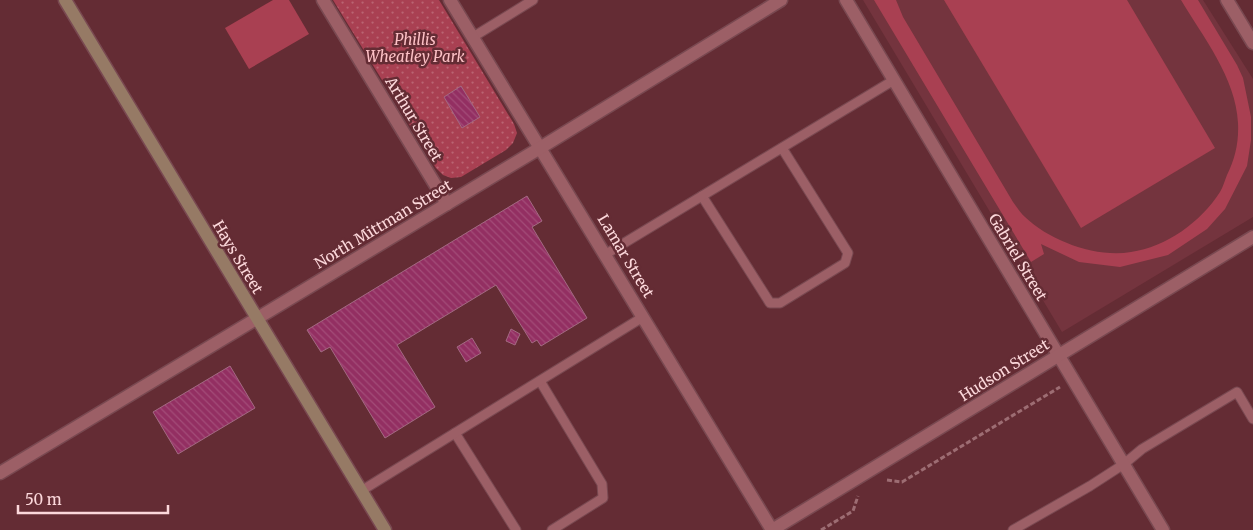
<svg xmlns="http://www.w3.org/2000/svg" width="1253" height="530" viewBox="0 0 1253 530" font-family="Merriweather,serif">
<style>
.built{fill:#74343e}
.grass{fill:#a94052}
.park{fill:url(#park-dots)}
.building{fill:url(#building-back-hatch);stroke:#a36982}
.lines{fill:none;stroke-linecap:round;stroke-linejoin:round}
.lane-casing{stroke:#794951;stroke-width:11}
.street-casing{stroke:#794951;stroke-width:15}
.secondary-casing{stroke:#794951;stroke-width:15}
.path{stroke:#9d6d73;stroke-width:3;stroke-dasharray:5 2.5;stroke-linecap:butt}
.lane{stroke:#9c5f66;stroke-width:9}
.street{stroke:#9c5f66;stroke-width:12}
.secondary{stroke:#967a65;stroke-width:12}
.labels{text-anchor:middle;dominant-baseline:central;stroke-width:5;stroke-linejoin:round;paint-order:stroke}
.park-label{font-size:15px;font-style:italic;fill:#fdc1c6;stroke:#642c34}
.street-label{font-size:15px;fill:#fcd8db;stroke:#642c34}
</style>
<defs>
<pattern id="park-dots" width="8" height="8" patternUnits="userSpaceOnUse" patternTransform="scale(1.25)"><rect width="8" height="8" fill="#a94052"/><path d="M2 2h.1M6 6h.1" fill="none" stroke="#ba6472" stroke-width="1.8" stroke-linecap="round"/></pattern>
<pattern id="building-back-hatch" width="6" height="6" patternUnits="userSpaceOnUse" patternTransform="scale(1.25)"><rect width="6" height="6" fill="#932f62"/><path d="M-1 5l2 2M0 0l6 6M5-1l2 2" fill="none" stroke="#a34c78"/></pattern>
</defs>
<rect width="100%" height="100%" fill="#642c34"/>
<polygon class="built" points="863,0 1203,0 1253,79 1253,217 1062,332"/>
<g class="grass">
<polygon points="273,0 289,0 309,34 249,69 225,28"/>
<path d="M874,0H896L903,17L1013,202C1017,207 1020,213 1025,217C1050,241 1096,258 1131,252C1166,247 1201,222 1220,192C1223,187 1225,180 1227,175C1235,159 1239,142 1238,123C1236,78 1203,37 1181,0H1198L1237,65L1243,78L1251,117V140L1247,166L1225,209L1207,229L1168,255L1120,267L1079,262L1041,244L1044,254L1031,262Z"/>
<polygon points="944,0 1127,0 1215,148 1081,228"/>
</g>
<polygon class="park" points="333,0 439,0 514,124 517,133 513,143 506,150 461,177 451,178 443,175 436,168"/>
<g class="building">
<polygon points="461,86 480,117 462,128 444,97"/>
<polygon points="527,196 542,221 532,227 587,318 541,346 537,340 532,343 496,285 397,345 435,407 385,438 330,347 321,352 307,330"/>
<polygon points="511,329 520,334 515,345 506,341"/>
<polygon points="472,338 481,353 466,362 457,347"/>
<polygon points="230,366 255,408 178,454 153,412"/>
</g>
<g class="lines">
<defs>
<g id="lane">
<polyline points="473,37 533,0"/>
<polyline points="702,196 770,303 780,303 845,263 848,253 782,148"/>
<polyline points="606,254 894,80"/>
<polyline points="540,381 602,484 603,498 552,530"/>
<polyline points="455,433 516,530"/>
<polyline points="361,491 643,317"/>
<polyline points="1013,530 1090,486 1124,464 1142,449 1237,392 1253,419"/>
</g>
<g id="street">
<polyline points="323,0 447,204"/>
<polyline points="450,0 772,530"/>
<polyline points="846,0 1163,530"/>
<polyline points="1227,0 1253,43"/>
<polyline points="0,473 540,148 781,0"/>
<polyline points="772,530 1253,237"/>
</g>
<polyline id="secondary" points="65,0 385,530"/>
</defs>
<use href="#lane" class="lane-casing"/>
<use href="#street" class="street-casing"/>
<use href="#secondary" class="secondary-casing"/>
<g class="path">
<polyline points="887,480 902,482 1060,387"/>
<polyline points="821,530 853,511 858,496"/>
</g>
<use href="#lane" class="lane"/>
<use href="#street" class="street"/>
<use href="#secondary" class="secondary"/>
</g>
<g class="labels">
<g class="park-label">
<text x="415" y="39">Phillis<tspan x="415" dy="17">Wheatley Park</tspan></text>
</g>
<g class="street-label">
<text transform="translate(414 119) rotate(59)">Arthur Street</text>
<text transform="translate(383 224) rotate(-31)">North Mittman Street</text>
<text transform="translate(626 256) rotate(59)">Lamar Street</text>
<text transform="translate(238 257) rotate(59)">Hays Street</text>
<text transform="translate(1018 257) rotate(59)">Gabriel Street</text>
<text transform="translate(1004 370) rotate(-32)">Hudson Street</text>
</g>
</g>
<path d="M18 505v8h150v-8" fill="none" stroke="#fcd8db" stroke-width="2.5"/>
<text x="25" y="505" font-size="15" fill="#fcd8db" stroke="#642c34" stroke-width="4" paint-order="stroke">50 m</text>
</svg>
